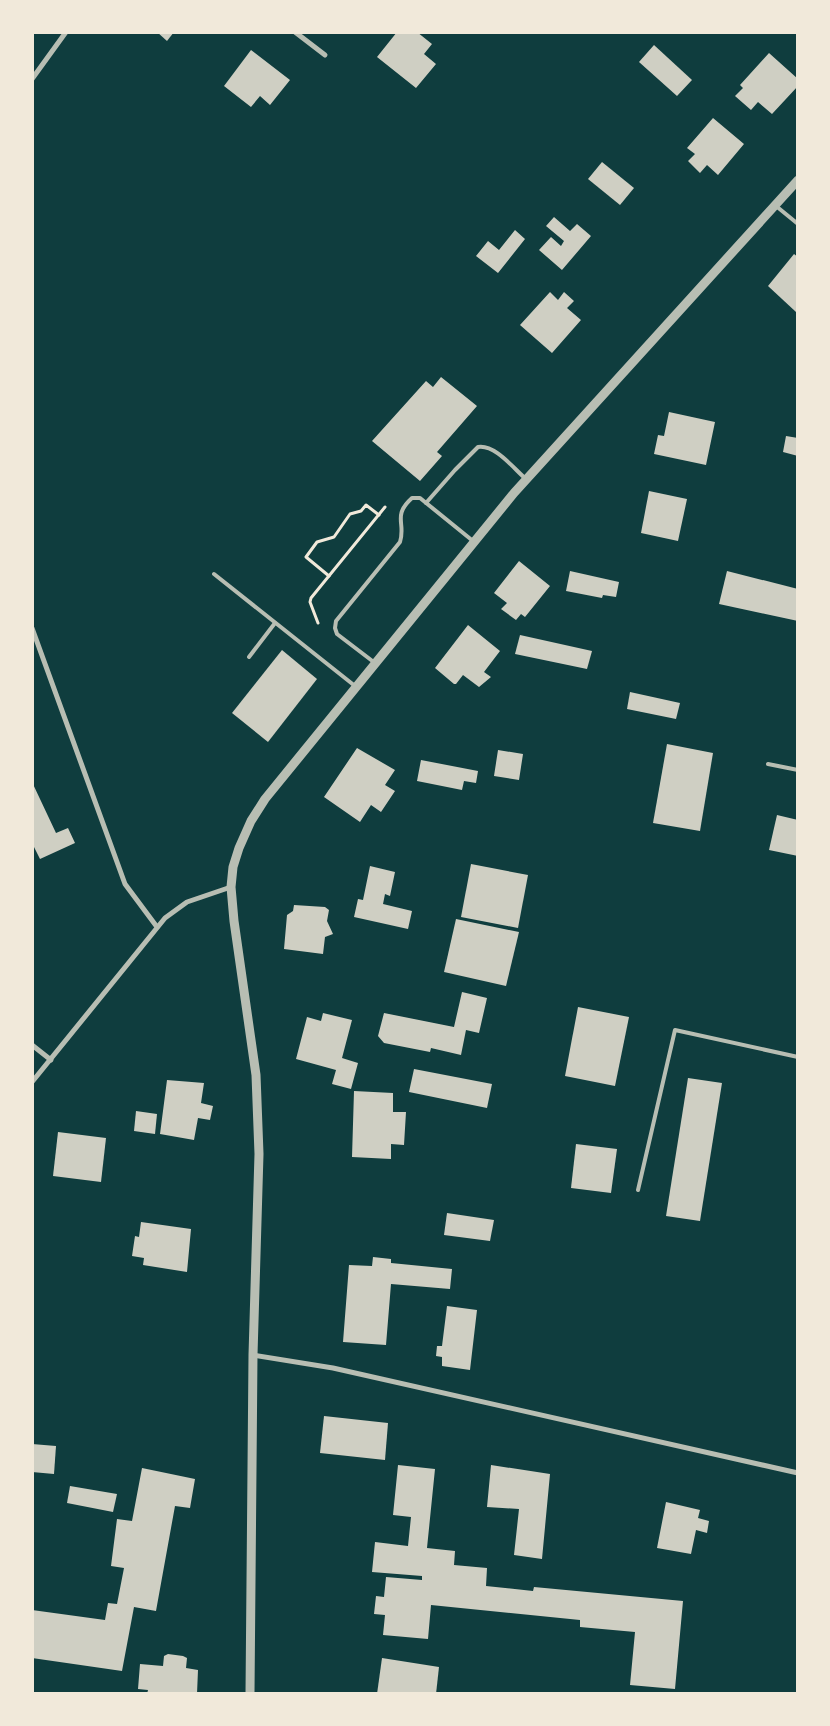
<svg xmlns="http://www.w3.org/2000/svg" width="830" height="1726" viewBox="0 0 830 1726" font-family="'Fira Sans Condensed',sans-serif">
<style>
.building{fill:#cfcfc3}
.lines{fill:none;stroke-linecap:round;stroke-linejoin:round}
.path{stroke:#f1e9da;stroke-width:3}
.service{stroke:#b8beb3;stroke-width:4}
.minor{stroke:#b8beb3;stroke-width:5}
.tertiary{stroke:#b8beb3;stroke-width:9}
</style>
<rect width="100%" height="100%" fill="#0f3d3e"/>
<g class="building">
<polygon points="157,32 174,32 167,41"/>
<polygon points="397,32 417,32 432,44 424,54 436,64 416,88 377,57"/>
<polygon points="654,45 692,80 677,96 639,62"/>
<polygon points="251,50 290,80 270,105 260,96 251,107 224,86"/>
<polygon points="769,53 798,79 798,86 772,114 758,102 751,110 735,96 743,88 740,85"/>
<polygon points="713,118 744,144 718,175 707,165 700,173 688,161 695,154 687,148"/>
<polygon points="602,162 634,188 620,205 588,179"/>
<polygon points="554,217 570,231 577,224 591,236 562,270 539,250 551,237 561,246 564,241 546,226"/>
<polygon points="515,230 525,239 498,273 476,256 488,241 499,250"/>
<polygon points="794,254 798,257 796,312 768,286"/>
<polygon points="550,292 558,300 564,292 574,301 567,308 581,320 552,353 520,325"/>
<polygon points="441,377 477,406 437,452 442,456 420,481 372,441 426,381 433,387"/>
<polygon points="669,412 715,422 706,465 654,454 658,435 664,436"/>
<polygon points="786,436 798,438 798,456 783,452"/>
<polygon points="649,491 687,499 678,541 641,533"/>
<polygon points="519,561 550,586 525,617 521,614 516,620 501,609 507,603 494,593"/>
<polygon points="570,571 619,582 616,597 603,595 602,598 566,591"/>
<polygon points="727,571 798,589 798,621 719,604"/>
<polygon points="468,625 500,651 484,672 491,677 479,687 463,675 456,684 454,684 435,668"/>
<polygon points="520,635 592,651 587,669 515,654"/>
<polygon points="282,650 317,679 268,742 232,713"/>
<polygon points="630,692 680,703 676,719 627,709"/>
<polygon points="667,744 713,753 700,831 653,823"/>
<polygon points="357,748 395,770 385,785 395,791 381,812 371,805 360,822 324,797"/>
<polygon points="498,750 523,754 519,780 494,776"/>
<polygon points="421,760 478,771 476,783 464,781 462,790 417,781"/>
<polygon points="32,782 56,833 68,828 75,843 40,859 32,843"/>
<polygon points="777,815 798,820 798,856 769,850"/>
<polygon points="471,864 528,875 518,928 461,917"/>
<polygon points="370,866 395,872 390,896 385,894 383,904 412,911 408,929 354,917 358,899 363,900"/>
<polygon points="294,905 325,907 329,910 327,921 333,934 325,937 323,954 284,949 287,915 293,911"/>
<polygon points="456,919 519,932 506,986 444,972"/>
<polygon points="462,992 487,998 479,1033 466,1030 461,1055 431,1048 430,1052 384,1043 378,1036 384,1013 454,1027"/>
<polygon points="578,1007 629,1017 615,1086 565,1076"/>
<polygon points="323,1013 352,1020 342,1058 358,1063 351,1089 332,1084 336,1070 296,1059 307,1017 321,1021"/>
<polygon points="414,1069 492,1084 487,1108 409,1092"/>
<polygon points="688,1078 722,1083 700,1221 666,1216"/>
<polygon points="167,1080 204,1083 201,1103 213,1106 210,1120 198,1118 194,1140 160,1134"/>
<polygon points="354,1091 393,1093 393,1112 406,1112 404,1145 391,1144 391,1159 352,1157"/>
<polygon points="136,1111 157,1114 155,1134 134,1131"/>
<polygon points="58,1132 106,1138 101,1182 53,1176"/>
<polygon points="576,1144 617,1149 611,1193 571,1188"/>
<polygon points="447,1213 494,1220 490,1241 444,1235"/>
<polygon points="141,1222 191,1229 187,1272 143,1265 144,1258 132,1256 135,1236 139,1237"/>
<polygon points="373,1257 391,1259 391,1263 452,1269 450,1289 391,1284 386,1345 343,1342 349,1265 372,1266"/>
<polygon points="447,1306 477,1310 470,1370 442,1366 442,1357 436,1356 437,1346 442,1346"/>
<polygon points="324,1416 388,1423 385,1460 320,1453"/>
<polygon points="32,1444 56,1446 54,1474 32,1472"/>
<polygon points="398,1465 435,1469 427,1548 455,1551 454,1565 487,1568 486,1586 533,1591 534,1587 683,1601 675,1689 630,1685 635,1632 580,1627 580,1620 431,1605 428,1639 383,1635 385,1615 374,1614 376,1596 384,1597 386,1577 422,1580 422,1576 372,1572 375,1542 408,1546 411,1517 393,1515"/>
<polygon points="491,1465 550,1474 542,1559 514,1555 519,1509 487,1507"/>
<polygon points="142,1468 195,1479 190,1508 175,1506 156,1611 134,1607 122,1671 32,1658 32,1610 105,1620 108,1603 117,1604 124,1568 111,1566 117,1519 132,1521"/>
<polygon points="70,1486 117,1494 113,1512 67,1503"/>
<polygon points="666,1502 700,1510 698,1518 709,1521 707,1533 696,1530 691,1554 657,1548"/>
<polygon points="168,1654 183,1656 187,1658 186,1668 198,1670 197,1694 147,1694 148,1690 138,1689 140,1664 163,1666 164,1656"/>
<polygon points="382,1658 439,1667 436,1694 377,1694"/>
</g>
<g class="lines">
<g class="path">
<polyline points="329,576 306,557 317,542 334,537 350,514 361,511 366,505 379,515"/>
<polyline points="318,623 310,602 311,598 385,507"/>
</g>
<g class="service">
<polyline points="776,206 798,224"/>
<path d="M426,503L455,470L478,447C495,444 514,469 526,479"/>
<polyline points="214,574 355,686"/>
<polyline points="249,657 275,623"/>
<path d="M375,663L337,634L335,628L336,621L400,542C406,523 392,516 412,498H420L473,541"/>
<polyline points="768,764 798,770"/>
<polyline points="638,1190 675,1030 798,1057"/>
</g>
<g class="minor">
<polyline points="295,32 325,55"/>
<polyline points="32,79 66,32"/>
<polyline points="32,628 125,884 157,927"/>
<polyline points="32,1045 51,1060"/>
<polyline points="32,1082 165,918 187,902 231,887"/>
<polyline points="253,1355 333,1368 798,1473"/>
</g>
<polyline class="tertiary" points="250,1694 253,1355 259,1154 256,1075 234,921 231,887 233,867 239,848 251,821 265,799 514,493 798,180"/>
</g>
<rect width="830" height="1726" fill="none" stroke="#f1e9da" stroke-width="68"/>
</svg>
